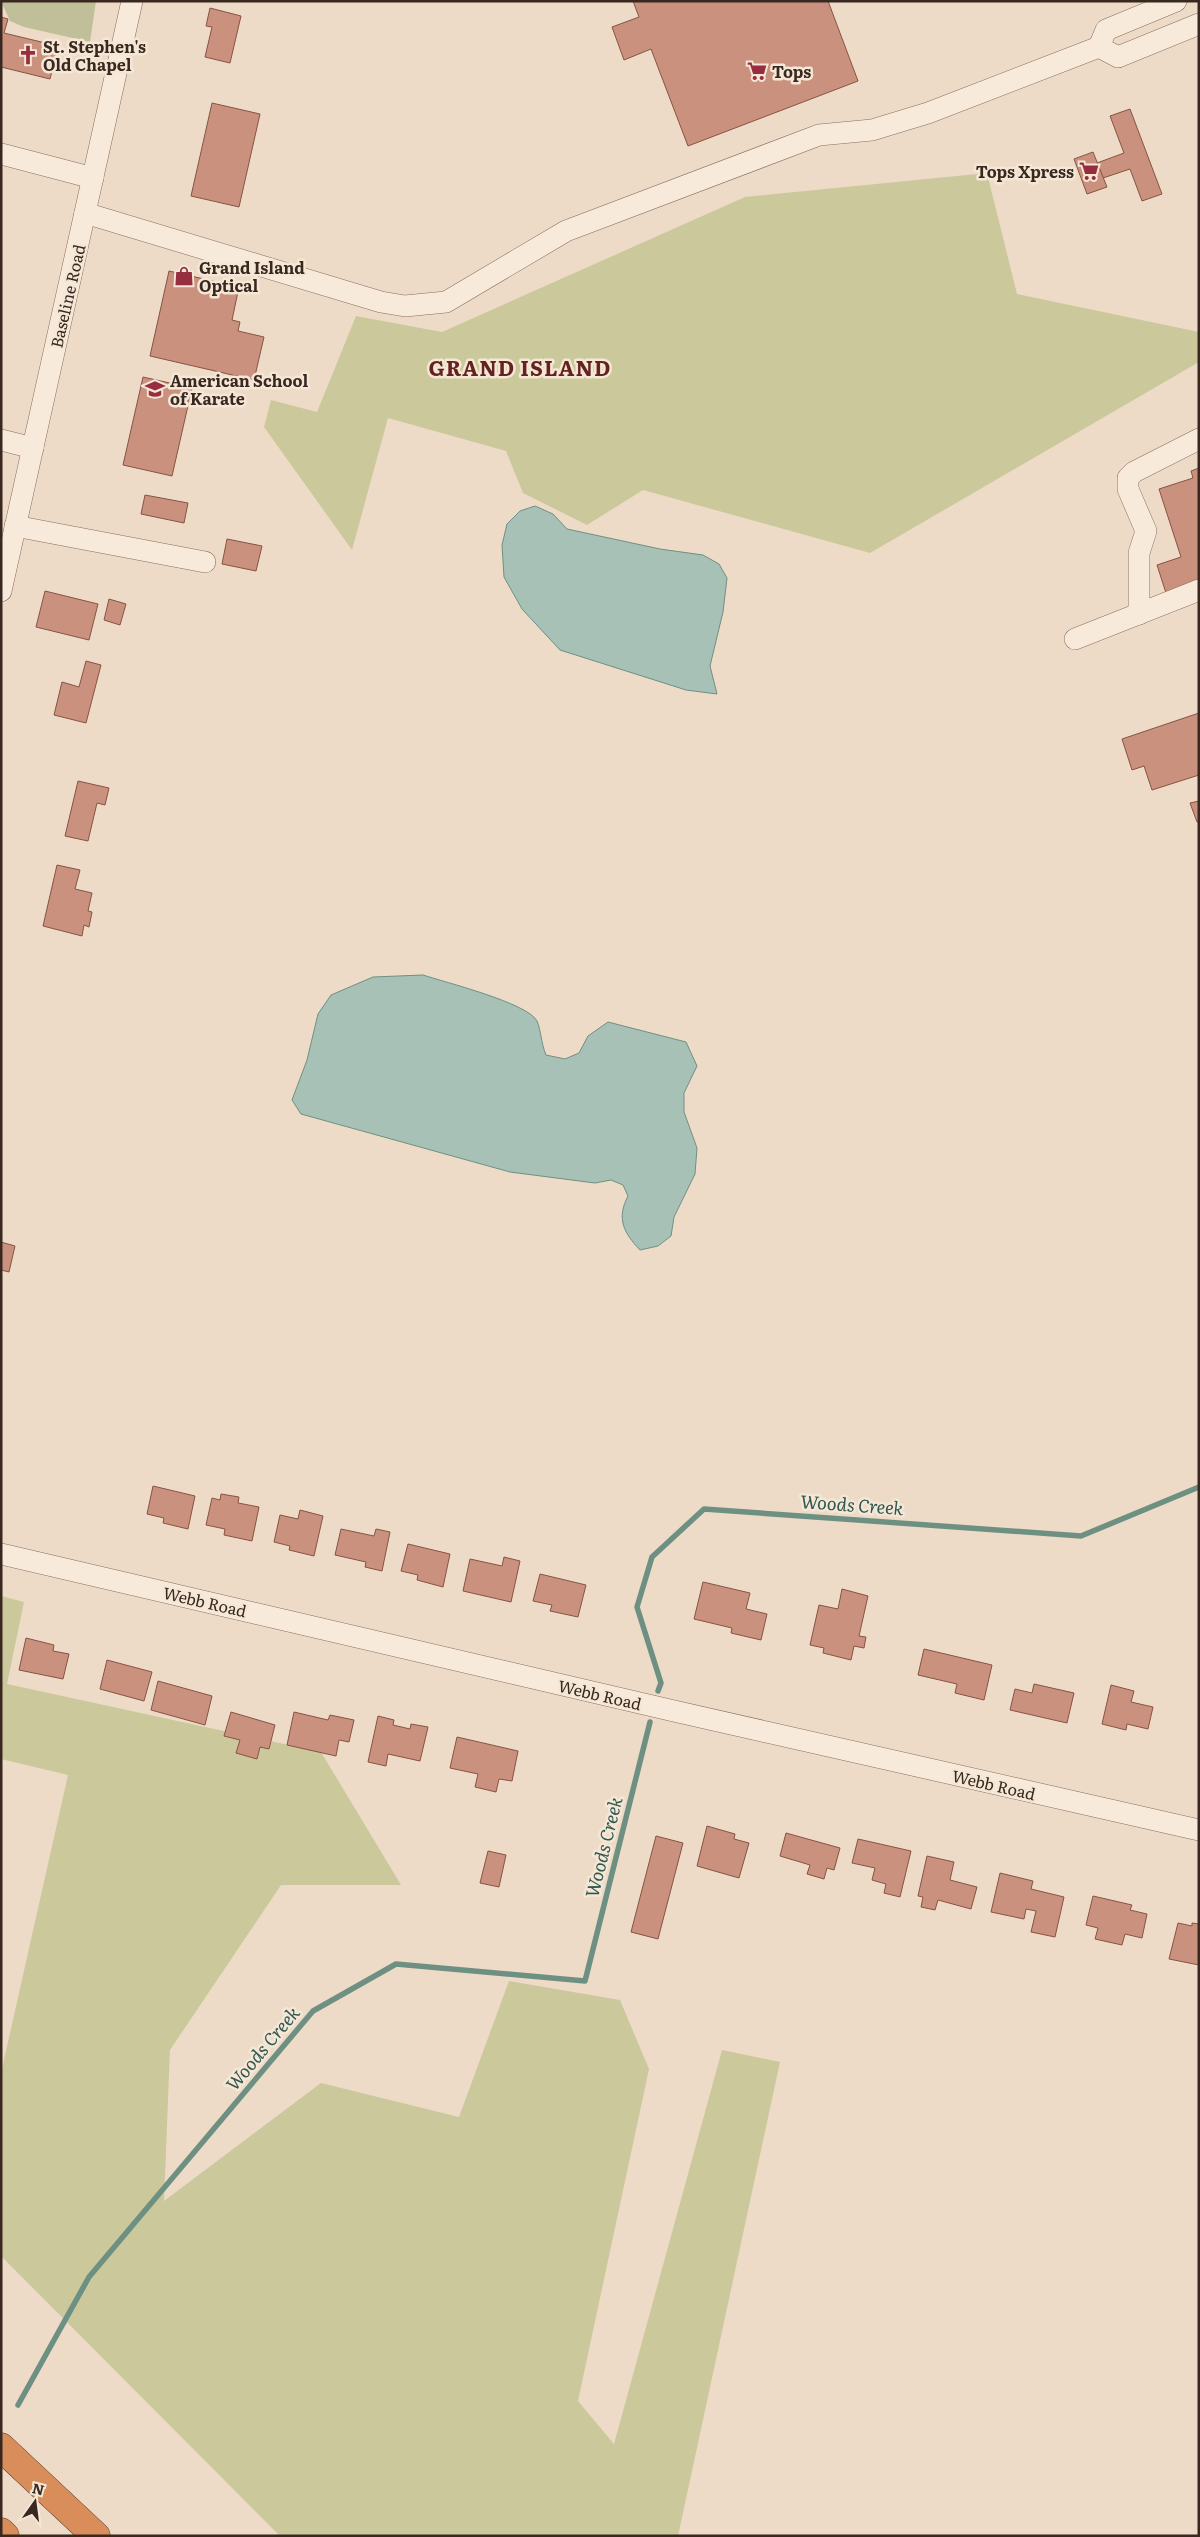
<svg xmlns="http://www.w3.org/2000/svg" width="1200" height="2537" viewBox="0 0 1200 2537" font-family="Literata,serif">
<style>
.green{fill:#cbc99b}
.cemetery{fill:#c1bf99}
.water{fill:#a8c1b6;stroke:#6e9082}
.lines{fill:none;stroke-linecap:round;stroke-linejoin:round}
.stream{stroke:#6e9082;stroke-width:5.5}
.building{fill:#ca917e;stroke:#875343}
.minor-casing{stroke:#896d5c;stroke-width:22}
.highway-casing{stroke:#573c30;stroke-width:29}
.minor{stroke:#f8eada;stroke-width:21}
.highway{stroke:#d98d5b;stroke-width:28}
.labels{text-anchor:middle;dominant-baseline:central;stroke-width:5;stroke-linejoin:round;paint-order:stroke}
.poi-label{font-size:16px;font-weight:bold;fill:#392820;stroke:#f5e7d6;text-anchor:start}
.street-label{font-size:16px;fill:#392820;stroke:#f5e7d6}
.water-label{font-size:18px;font-style:italic;fill:#30584f;stroke:#f5e7d6}
.district-label{font-size:21px;font-weight:bold;letter-spacing:1px;fill:#652320;stroke:#f5e7d6}
</style>
<rect width="100%" height="100%" fill="#eddbc7"/>
<g class="green">
<polygon points="987,173 1017,294 1199,332 1199,362 870,553 643,490 587,525 523,493 506,451 388,418 352,550 264,427 271,400 317,412 356,316 442,332 745,197"/>
<polygon points="1,1596 24,1602 7,1684 321,1752 401,1885 281,1885 170,2050 164,2201 321,2083 459,2117 509,1981 620,2000 649,2069 578,2401 614,2444 722,2050 780,2062 678,2536 280,2536 1,2256 1,2073 68,1775 1,1759"/>
</g>
<polygon class="cemetery" points="1,1 96,1 90,42 24,27 10,21"/>
<g class="water">
<polygon points="535,506 553,514 567,529 660,549 703,555 719,564 727,578 723,612 710,666 717,694 686,690 560,650 522,609 504,577 502,545 507,524 520,511"/>
<path d="M423,975C444,982 528,1003 537,1021C541,1030 541,1043 546,1055L565,1059L579,1053L588,1036L608,1022L686,1042L697,1066L684,1093V1112L697,1148L695,1174L674,1217L671,1236L658,1246L640,1250C624,1233 616,1219 628,1196L623,1185L611,1180L595,1183L510,1172L301,1114L292,1100L307,1060L318,1014L331,995L373,977Z"/>
</g>
<g class="lines">
<g class="stream">
<polyline points="658,1691 661,1683 637,1607 652,1557 704,1509 1081,1536 1199,1487"/>
<polyline points="18,2405 89,2277 313,2011 396,1964 585,1981 650,1722"/>
</g>
</g>
<g class="building">
<polygon points="633,1 828,1 858,81 688,146 651,49 624,60 612,27 639,17"/>
<polygon points="210,8 241,16 230,63 205,57 212,27 206,26"/>
<polygon points="1,17 8,19 4,33 58,46 50,79 1,67"/>
<polygon points="212,103 260,114 239,207 191,196"/>
<polygon points="1130,109 1162,194 1142,201 1130,169 1103,178 1097,163 1124,153 1110,116"/>
<polygon points="1093,152 1107,187 1087,194 1074,159"/>
<polygon points="169,271 239,287 232,320 240,322 238,331 264,337 254,380 150,356"/>
<polygon points="143,377 192,388 172,476 123,465"/>
<polygon points="1199,468 1199,583 1166,593 1157,565 1181,557 1159,489 1193,478 1191,471"/>
<polygon points="145,495 188,503 184,523 141,514"/>
<polygon points="227,539 262,546 256,571 222,564"/>
<polygon points="45,591 98,604 89,640 36,627"/>
<polygon points="109,599 126,604 120,625 104,620"/>
<polygon points="86,661 101,665 86,723 54,715 62,682 79,687"/>
<polygon points="1199,713 1199,775 1152,790 1144,766 1132,770 1122,739"/>
<polygon points="78,781 109,788 105,805 97,803 88,841 65,836"/>
<polygon points="1199,801 1199,822 1197,822 1190,803"/>
<polygon points="57,865 80,870 75,889 92,893 88,911 92,912 89,927 84,925 82,936 43,926"/>
<polygon points="1,1242 15,1246 9,1272 1,1270"/>
<polygon points="153,1486 195,1496 188,1529 163,1523 164,1518 147,1514"/>
<polygon points="221,1494 239,1497 238,1503 259,1507 252,1541 224,1535 225,1529 206,1525 212,1498 220,1500"/>
<polygon points="300,1510 323,1516 314,1556 289,1550 290,1546 274,1542 280,1515 298,1519"/>
<polygon points="341,1529 374,1536 376,1529 390,1532 382,1571 365,1567 366,1562 335,1555"/>
<polygon points="408,1544 450,1554 443,1587 417,1580 418,1575 401,1571"/>
<polygon points="504,1557 520,1561 511,1602 463,1591 470,1559 502,1566"/>
<polygon points="540,1574 586,1585 578,1617 550,1611 552,1605 533,1601"/>
<polygon points="703,1582 750,1593 746,1609 767,1614 761,1640 731,1633 732,1628 694,1619"/>
<polygon points="842,1589 868,1596 859,1636 866,1637 864,1648 854,1646 851,1660 823,1653 824,1648 810,1645 819,1605 838,1609"/>
<polygon points="26,1638 54,1645 53,1651 69,1654 63,1679 19,1670"/>
<polygon points="924,1649 992,1665 984,1700 955,1693 957,1684 918,1675"/>
<polygon points="107,1660 152,1672 144,1701 100,1689"/>
<polygon points="158,1681 212,1696 205,1725 151,1710"/>
<polygon points="1034,1684 1074,1693 1067,1723 1010,1710 1015,1689 1032,1693"/>
<polygon points="1111,1685 1134,1691 1131,1702 1153,1707 1148,1729 1127,1724 1126,1730 1102,1724"/>
<polygon points="231,1712 275,1725 269,1749 260,1747 257,1759 236,1753 240,1740 224,1736"/>
<polygon points="294,1712 328,1720 330,1715 354,1720 349,1742 339,1740 336,1756 287,1745"/>
<polygon points="378,1716 394,1720 393,1725 410,1729 411,1724 428,1727 420,1761 388,1754 386,1766 368,1762"/>
<polygon points="457,1737 518,1751 512,1781 499,1779 496,1792 475,1787 478,1774 450,1768"/>
<polygon points="707,1826 735,1834 734,1839 749,1843 739,1878 697,1866"/>
<polygon points="786,1833 840,1848 834,1870 827,1868 824,1879 807,1874 810,1865 780,1856"/>
<polygon points="656,1836 683,1843 658,1939 631,1932"/>
<polygon points="858,1839 911,1851 900,1897 884,1893 886,1884 872,1880 875,1868 852,1863"/>
<polygon points="488,1851 506,1855 499,1887 480,1883"/>
<polygon points="927,1856 954,1862 950,1880 977,1887 971,1909 938,1900 935,1910 921,1907 923,1897 918,1896"/>
<polygon points="1000,1873 1033,1881 1031,1889 1064,1897 1055,1937 1031,1932 1036,1911 1026,1909 1024,1919 991,1912"/>
<polygon points="1093,1896 1132,1905 1130,1910 1147,1914 1142,1938 1125,1934 1122,1945 1095,1939 1098,1928 1086,1925"/>
<polygon points="1178,1923 1192,1926 1192,1923 1199,1924 1199,1965 1169,1959"/>
</g>
<g class="lines">
<defs>
<g id="minor">
<polyline points="1099,47 1106,30 1176,1"/>
<polyline points="1,154 93,178"/>
<polyline points="85,213 381,302 405,306 446,302 566,231 819,135 872,130 928,113 1099,47 1118,57 1199,24"/>
<polyline points="1,440 33,448"/>
<polyline points="15,526 205,562"/>
<polyline points="1,591 132,1"/>
<polyline points="1139,614 1139,553 1146,531 1128,489 1128,478 1134,472 1199,439"/>
<polyline points="1075,639 1199,590"/>
<polyline points="1,1554 674,1711 1199,1830"/>
</g>
<g id="highway">
<polyline points="1,2447 96,2536"/>
<polyline points="1,2532 5,2536"/>
</g>
</defs>
<use href="#minor" class="minor-casing"/>
<use href="#highway" class="highway-casing"/>
<use href="#minor" class="minor"/>
<use href="#highway" class="highway"/>
</g>
<defs>
<symbol id="church-bare" viewBox="-9 -9 18 18"><path d="M-1.2-6h2.4v3.5h3.3v2.4h-3.3V6h-2.4V-.1h-3.3v-2.4h3.3Z" fill="#962e40" stroke="#f5e7d6" stroke-width="2.5" paint-order="stroke"/></symbol>
<symbol id="supermarket-bare" viewBox="-9 -9 18 18"><path d="M-6-5.5h2.5l.6 2H6L4.5 2H-2.5L-4.4-4H-6ZM-1.5 3.2a1.3 1.3 0 1 0 .1 0ZM3 3.2a1.3 1.3 0 1 0 .1 0Z" fill="#962e40" stroke="#f5e7d6" stroke-width="2.5" paint-order="stroke"/></symbol>
<symbol id="shop-bare" viewBox="-9 -9 18 18"><path d="M-5-2.5h2.3a2.7 3.5 0 0 1 5.4 0H5L5.5 6h-11ZM-1.5-2.5h3a1.5 2.3 0 0 0-3 0Z" fill="#962e40" stroke="#f5e7d6" stroke-width="2.5" paint-order="stroke"/></symbol>
<symbol id="school-bare" viewBox="-9 -9 18 18"><path d="M0-5L7-2L0 1L-7-2ZM-4 1L0 2.5L4 1V4Q0 6-4 4Z" fill="#962e40" stroke="#f5e7d6" stroke-width="2.5" paint-order="stroke"/></symbol>
</defs>
<g fill-rule="evenodd">
<use href="#church-bare" x="14" y="41" width="28" height="28"/>
<use href="#supermarket-bare" x="743" y="57" width="28" height="28"/>
<use href="#supermarket-bare" x="1075" y="157" width="28" height="28"/>
<use href="#shop-bare" x="170" y="262" width="28" height="28"/>
<use href="#school-bare" x="141" y="375" width="28" height="28"/>
</g>
<g class="labels">
<g class="poi-label">
<text x="43" y="46">St. Stephen's<tspan x="43" dy="18">Old Chapel</tspan></text>
<text x="772" y="71">Tops</text>
<text x="1074" y="171" text-anchor="end">Tops Xpress</text>
<text x="199" y="267">Grand Island<tspan x="199" dy="18">Optical</tspan></text>
<text x="170" y="380">American School<tspan x="170" dy="18">of Karate</tspan></text>
</g>
<g class="street-label">
<text transform="translate(67 296) rotate(-77)">Baseline Road</text>
<text transform="translate(205 1601) rotate(13)">Webb Road</text>
<text transform="translate(600 1694) rotate(13)">Webb Road</text>
<text transform="translate(994 1784) rotate(13)">Webb Road</text>
</g>
<g class="water-label">
<text transform="translate(852 1504) rotate(4)">Woods Creek</text>
<text transform="translate(603 1847) rotate(-76)">Woods Creek</text>
<text transform="translate(262 2048) rotate(-50)">Woods Creek</text>
</g>
<g class="district-label">
<text x="520" y="366">GRAND ISLAND</text>
</g>
</g>
<rect width="1200" height="2537" fill="none" stroke="#392820" stroke-width="5"/>
<g transform="translate(35 2502) rotate(14)" stroke="#f5e7d6" stroke-width="4" paint-order="stroke">
<path d="M0-4L9 19L0 12L-9 19Z" fill="#392820"/>
<text y="-8" font-size="14" font-weight="bold" text-anchor="middle" fill="#392820">N</text>
</g>
</svg>
